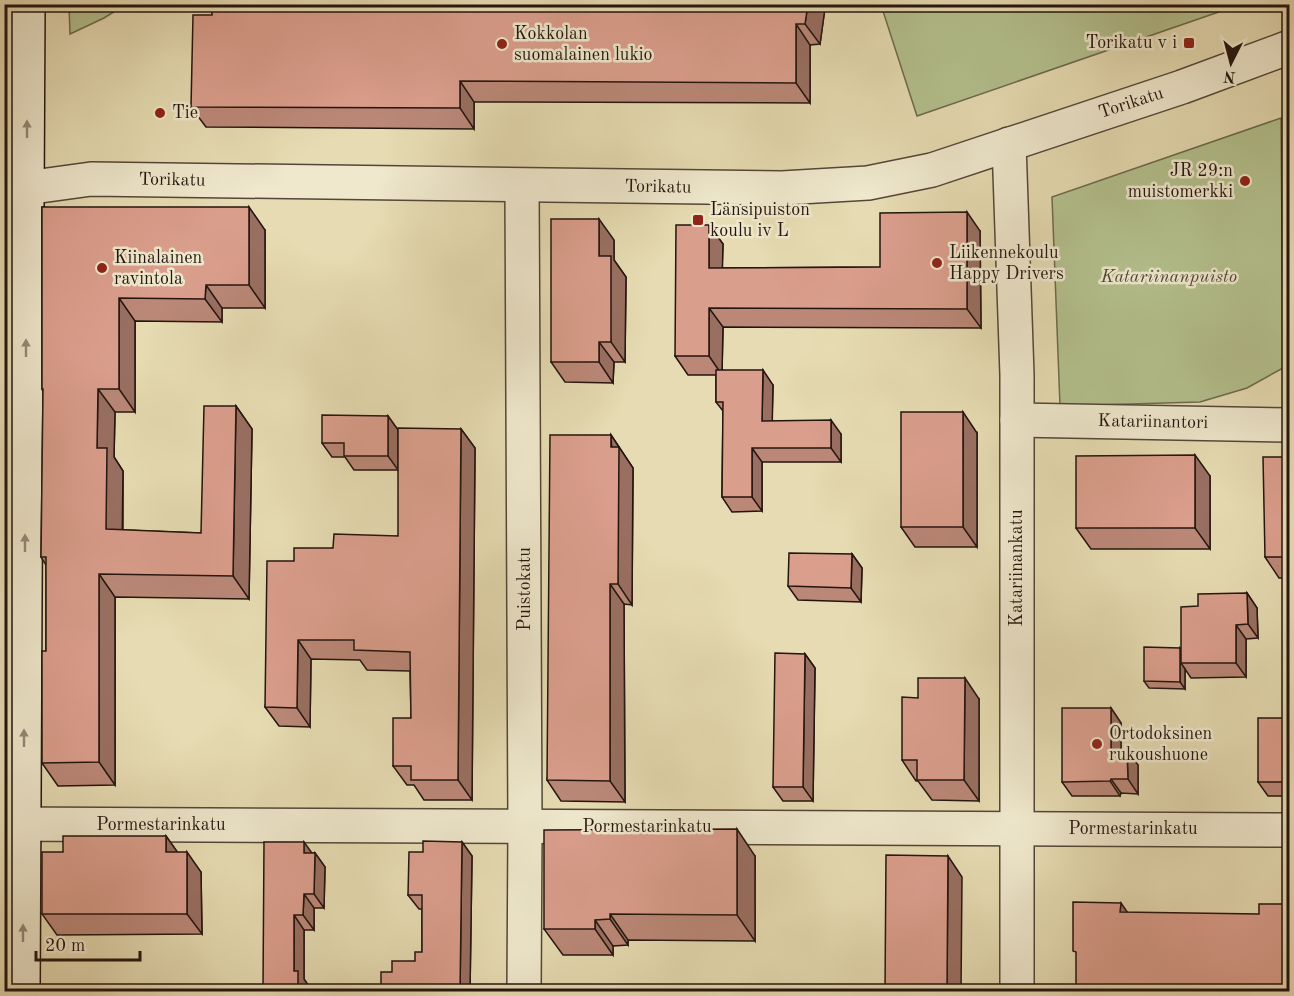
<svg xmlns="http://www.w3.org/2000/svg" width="1294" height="996" viewBox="0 0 1294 996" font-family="'Old Standard TT',serif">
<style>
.green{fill:#b3c08d;stroke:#6c6a4e;stroke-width:1.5}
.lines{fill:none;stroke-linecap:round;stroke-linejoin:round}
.minor-casing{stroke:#544638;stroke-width:36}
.tertiary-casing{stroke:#544638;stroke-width:36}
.secondary-casing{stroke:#24150f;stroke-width:36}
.minor{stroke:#efe8cd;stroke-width:33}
.tertiary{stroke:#efe8cd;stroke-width:33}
.secondary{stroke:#efe8cd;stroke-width:33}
.wall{fill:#bb8878;stroke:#24150f;stroke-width:1.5}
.shaded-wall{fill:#996f62;stroke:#24150f;stroke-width:1.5}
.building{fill:#da9e8c;stroke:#24150f;stroke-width:1.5}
.oneway{fill:#948978}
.poi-dot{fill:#8f2418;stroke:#efe8cd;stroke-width:2}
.labels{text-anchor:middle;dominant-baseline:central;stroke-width:5;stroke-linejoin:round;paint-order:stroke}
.poi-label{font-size:18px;fill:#24150f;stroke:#efe8cd;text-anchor:start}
.street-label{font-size:18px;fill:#24150f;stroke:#efe8cd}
.park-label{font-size:18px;font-style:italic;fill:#4f4835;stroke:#efe8cd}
</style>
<rect width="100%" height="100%" fill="#e6dbb2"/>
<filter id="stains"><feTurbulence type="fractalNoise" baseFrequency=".00333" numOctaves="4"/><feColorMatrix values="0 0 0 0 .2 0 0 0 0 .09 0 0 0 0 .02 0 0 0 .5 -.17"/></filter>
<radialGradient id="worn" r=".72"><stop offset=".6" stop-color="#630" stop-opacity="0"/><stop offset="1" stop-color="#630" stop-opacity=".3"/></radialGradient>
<g class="green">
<polygon points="69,5 69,4 125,5 104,18 70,34"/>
<polygon points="881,5 881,4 1239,5 917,116"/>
<polygon points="1281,118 1283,368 1247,388 1200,402 1060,406 1052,197"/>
<polygon points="4,527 7,538 5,791 4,791"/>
<polygon points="4,859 7,859 7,991 5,992"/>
</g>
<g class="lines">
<defs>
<g id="minor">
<polyline points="522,186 525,827 524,992"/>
<polyline points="1017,420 1290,425"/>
<polyline points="4,824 1290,830"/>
</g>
<g id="tertiary">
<polyline points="1009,144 1017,375 1017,992"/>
<polyline points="4,191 91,179 782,188 868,183 932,170 1182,87 1290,47"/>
</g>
<polyline id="secondary" points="23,992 28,4"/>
</defs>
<use href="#minor" class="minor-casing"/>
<use href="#tertiary" class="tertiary-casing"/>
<use href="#secondary" class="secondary-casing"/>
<use href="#minor" class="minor"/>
<use href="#tertiary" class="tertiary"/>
<use href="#secondary" class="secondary"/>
</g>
<g class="wall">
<polygon points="212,4 264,4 267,9 514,10 825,8 820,44 810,45 810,103 474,102 474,129 206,127 191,107 212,15"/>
<polygon points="42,207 265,230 265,308 222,308 222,322 135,321 135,412 115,412 114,457 123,471 123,530 201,533 236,406 252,429 249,599 115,597 115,785 58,786 42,763 46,651 46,565 41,557 43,392 42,389"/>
<polygon points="709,225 723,244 722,268 880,267 980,231 981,328 723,327 722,370 773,385 772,421 841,434 841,462 762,462 762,511 732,512 722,497 723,411 716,402 716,375 688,375 675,356"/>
<polygon points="614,240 614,260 626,277 625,362 614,362 613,383 565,382 551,362"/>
<polygon points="388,416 398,430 398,470 354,470 345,457 332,457 322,443"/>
<polygon points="461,429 475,448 472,800 424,800 414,785 407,785 393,766 411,718 410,671 367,670 360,660 311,659 310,727 279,726 265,707 294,561 333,548 398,536"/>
<polygon points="977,433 977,547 915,547 901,527"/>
<polygon points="611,435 633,468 632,605 624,604 625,802 561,801 547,780"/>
<polygon points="1290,457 1290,578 1279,578 1265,557"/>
<polygon points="1210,476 1210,549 1091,549 1076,528"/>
<polygon points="852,554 862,568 861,602 798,600 788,586"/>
<polygon points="1247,593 1257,608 1258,638 1246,639 1246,677 1191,678 1185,669 1185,689 1149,688 1144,681 1181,649 1198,606"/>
<polygon points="805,654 815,668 813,801 783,801 773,787"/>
<polygon points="979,699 979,801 932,800 918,781 916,781 902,760"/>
<polygon points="1111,708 1121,723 1121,751 1138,765 1138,794 1121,793 1120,796 1072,796 1062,782"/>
<polygon points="1290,718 1290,796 1268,796 1258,782"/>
<polygon points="166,836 177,852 201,872 202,934 57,935 42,914 63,852"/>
<polygon points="462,842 472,856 470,992 392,972 415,961 422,952 422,909 419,909 408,895 423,852"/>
<polygon points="312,853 315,853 325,867 324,908 314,908 314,930 304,930 304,979 308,985 308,992 109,992 263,988"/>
<polygon points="755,856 755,941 628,940 628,945 613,946 613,955 563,955 544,929"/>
</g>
<g class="shaded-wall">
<polygon points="252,4 264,4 267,9 252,9"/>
<polygon points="808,4 823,4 825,8 820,44 805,24"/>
<polygon points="796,24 810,45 810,103 796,83"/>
<polygon points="460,81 474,102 474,129 460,108"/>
<polygon points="249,207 265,230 265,308 249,285"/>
<polygon points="967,212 980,231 981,328 967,309"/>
<polygon points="599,219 614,240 614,260 626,277 625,362 611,342 599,256"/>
<polygon points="709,225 723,244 722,287 709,268"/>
<polygon points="206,285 222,308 222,322 205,299"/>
<polygon points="119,298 135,321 135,412 119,389"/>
<polygon points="709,308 723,327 722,375 709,356"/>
<polygon points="599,342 614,362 613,383 599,362"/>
<polygon points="763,370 773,385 772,435 762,421"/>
<polygon points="98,389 115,412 114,457 123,471 122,552 106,529 97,448"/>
<polygon points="236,406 252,429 249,599 233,576"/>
<polygon points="963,412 977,433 977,547 963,527"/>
<polygon points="388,416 398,430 398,470 388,456"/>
<polygon points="831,420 841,434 841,462 831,448"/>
<polygon points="461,429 475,448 472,800 458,780"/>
<polygon points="611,435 633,468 632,605 618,584"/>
<polygon points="752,448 762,462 762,511 752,497"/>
<polygon points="1195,455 1210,476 1210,549 1195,528"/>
<polygon points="852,554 862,568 861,602 851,588"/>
<polygon points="99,574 115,597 115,785 99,762"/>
<polygon points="610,584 624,604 625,802 610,781"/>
<polygon points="1247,593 1257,608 1258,638 1248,624"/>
<polygon points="1236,625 1246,639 1246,677 1236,663"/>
<polygon points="298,640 311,659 310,727 297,708"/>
<polygon points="1180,648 1185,655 1181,663 1185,669 1185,689 1180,682"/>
<polygon points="805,654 815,668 813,801 803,787"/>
<polygon points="965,678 979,699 979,801 964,780"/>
<polygon points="1111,708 1121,723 1121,765 1111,751"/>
<polygon points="1127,751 1138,765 1138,794 1128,779"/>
<polygon points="1111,779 1121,793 1120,796 1110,781"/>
<polygon points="737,829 755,856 755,941 737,915"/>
<polygon points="166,836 181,857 166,852"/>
<polygon points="304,842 314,856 304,853"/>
<polygon points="462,842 472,856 470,992 460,992"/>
<polygon points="187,852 201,872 202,934 187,914"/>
<polygon points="315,853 325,867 324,908 314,894"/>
<polygon points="948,856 962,877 961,992 947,992"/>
<polygon points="304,894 314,908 314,930 303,915"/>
<polygon points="1121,903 1139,929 1120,912"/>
<polygon points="610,914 628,940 628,945 610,919"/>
<polygon points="294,915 304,930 304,979 308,985 308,992 298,992 294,971"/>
<polygon points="595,920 613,946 613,955 595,929"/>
</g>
<g class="building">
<polygon points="212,4 252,4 252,9 514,10 514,4 808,4 805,24 796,24 796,83 460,81 460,108 191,107 193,15 212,15"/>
<polygon points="42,207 249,207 249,285 206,285 205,299 119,298 119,389 98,389 97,448 107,448 106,529 201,533 204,406 236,406 233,576 99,574 99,762 42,763 42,651 46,651 46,557 41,557 43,389 42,389"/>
<polygon points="967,212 967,309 709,308 709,356 675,356 676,225 709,225 709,268 880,267 880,213"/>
<polygon points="551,219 599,219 599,256 611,256 611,342 599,342 599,362 551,362"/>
<polygon points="716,370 763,370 762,421 831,420 831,448 752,448 752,497 722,497 723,402 716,402"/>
<rect x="901" y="412" width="62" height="115"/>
<polygon points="322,415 388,416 388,456 344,456 344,443 322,443"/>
<polygon points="398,428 461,429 458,780 411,780 411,766 393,766 393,718 411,718 410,652 354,650 354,640 298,640 297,708 265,707 267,561 294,561 294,548 333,548 334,534 398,536"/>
<polygon points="550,435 611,435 611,447 619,447 618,584 610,584 610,781 547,780"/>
<polygon points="1195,455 1195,528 1076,528 1076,456"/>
<polygon points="1263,457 1290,457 1290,557 1265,557"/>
<polygon points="789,553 852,554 851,588 788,586"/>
<polygon points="1247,593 1248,624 1236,625 1236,663 1181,663 1181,607 1198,606 1198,594"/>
<polygon points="1144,647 1180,648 1180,682 1144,681"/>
<polygon points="775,653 805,654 803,787 773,787"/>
<polygon points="918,678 965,678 964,780 917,780 917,760 902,760 902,697 918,698"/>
<polygon points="1062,708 1111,708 1111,751 1127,751 1128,779 1111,779 1110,781 1062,782"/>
<rect x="1258" y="718" width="32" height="64"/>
<polygon points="737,829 737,915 610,914 610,919 595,920 595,929 544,929 544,830"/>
<polygon points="63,836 166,836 166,852 187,852 187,914 42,914 42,852 63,852"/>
<polygon points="423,841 462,842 460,992 381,992 381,972 392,972 392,961 415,961 415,952 422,952 422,895 408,895 409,852 423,852"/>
<polygon points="264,842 304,842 304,853 315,853 314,894 304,894 303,915 294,915 294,971 298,971 298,992 109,992 109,987 263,988"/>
<polygon points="886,855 948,856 947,992 885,992"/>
<polygon points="1073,902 1121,903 1120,912 1259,914 1259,904 1290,904 1290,992 1076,992 1076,952 1073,951"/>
<polygon points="625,985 684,986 684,992 625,992"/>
</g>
<defs><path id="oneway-solid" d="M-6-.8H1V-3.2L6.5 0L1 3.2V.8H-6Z" transform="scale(1.5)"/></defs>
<g class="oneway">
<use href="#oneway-solid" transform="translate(27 129) rotate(-90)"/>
<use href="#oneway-solid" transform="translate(26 348) rotate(-90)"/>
<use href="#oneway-solid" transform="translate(25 543) rotate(-90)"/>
<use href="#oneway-solid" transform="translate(24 738) rotate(-90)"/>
<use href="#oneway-solid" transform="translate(23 933) rotate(-90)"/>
</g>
<g class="poi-dot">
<rect x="1183" y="37" width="12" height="12" rx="3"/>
<circle cx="502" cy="44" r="6"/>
<circle cx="160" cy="113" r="6"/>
<circle cx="1245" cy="181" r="6"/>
<rect x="692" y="214" width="12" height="12" rx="3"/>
<circle cx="937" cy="263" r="6"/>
<circle cx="102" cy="268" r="6"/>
<circle cx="1097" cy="744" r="6"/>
</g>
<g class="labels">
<g class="poi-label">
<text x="514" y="34">Kokkolan<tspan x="514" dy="21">suomalainen lukio</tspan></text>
<text x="1177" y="43" text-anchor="end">Torikatu v i</text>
<text x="172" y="113">Tie</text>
<text x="1233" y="171" text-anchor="end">JR 29:n<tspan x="1233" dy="21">muistomerkki</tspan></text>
<text x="710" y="210">Länsipuiston<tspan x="710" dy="21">koulu iv L</tspan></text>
<text x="949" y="253">Liikennekoulu<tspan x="949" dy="21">Happy Drivers</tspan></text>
<text x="114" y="258">Kiinalainen<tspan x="114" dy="21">ravintola</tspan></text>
<text x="1109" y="734">Ortodoksinen<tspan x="1109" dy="21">rukoushuone</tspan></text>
</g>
<g class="street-label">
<text transform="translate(1131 103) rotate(-18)">Torikatu</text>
<text transform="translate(172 180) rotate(1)">Torikatu</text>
<text transform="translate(658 187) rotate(1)">Torikatu</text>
<text transform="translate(1153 422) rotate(1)">Katariinantori</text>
<text transform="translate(1017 568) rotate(-90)">Katariinankatu</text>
<text transform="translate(525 589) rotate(-90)">Puistokatu</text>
<text x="161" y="825">Pormestarinkatu</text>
<text x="647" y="827">Pormestarinkatu</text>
<text x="1133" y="829">Pormestarinkatu</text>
</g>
<g class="park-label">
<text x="1169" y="277">Katariinanpuisto</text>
</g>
</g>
<rect width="1294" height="996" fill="none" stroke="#e6dbb2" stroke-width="24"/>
<rect x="6" y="6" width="1282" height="984" fill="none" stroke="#24150f" stroke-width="3"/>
<rect x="12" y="12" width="1270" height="972" fill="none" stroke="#24150f" stroke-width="1.5"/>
<g transform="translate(1231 63) rotate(186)" stroke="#efe8cd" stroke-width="4.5" paint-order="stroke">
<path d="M0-4.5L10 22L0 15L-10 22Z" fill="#24150f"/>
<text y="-9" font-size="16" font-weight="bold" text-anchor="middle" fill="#24150f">N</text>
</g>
<path d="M36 951v9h104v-9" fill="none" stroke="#24150f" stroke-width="3"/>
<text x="45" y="951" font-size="18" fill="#24150f" stroke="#efe8cd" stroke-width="4.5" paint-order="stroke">20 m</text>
<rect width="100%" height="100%" filter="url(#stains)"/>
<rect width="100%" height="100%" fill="url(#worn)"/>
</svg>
